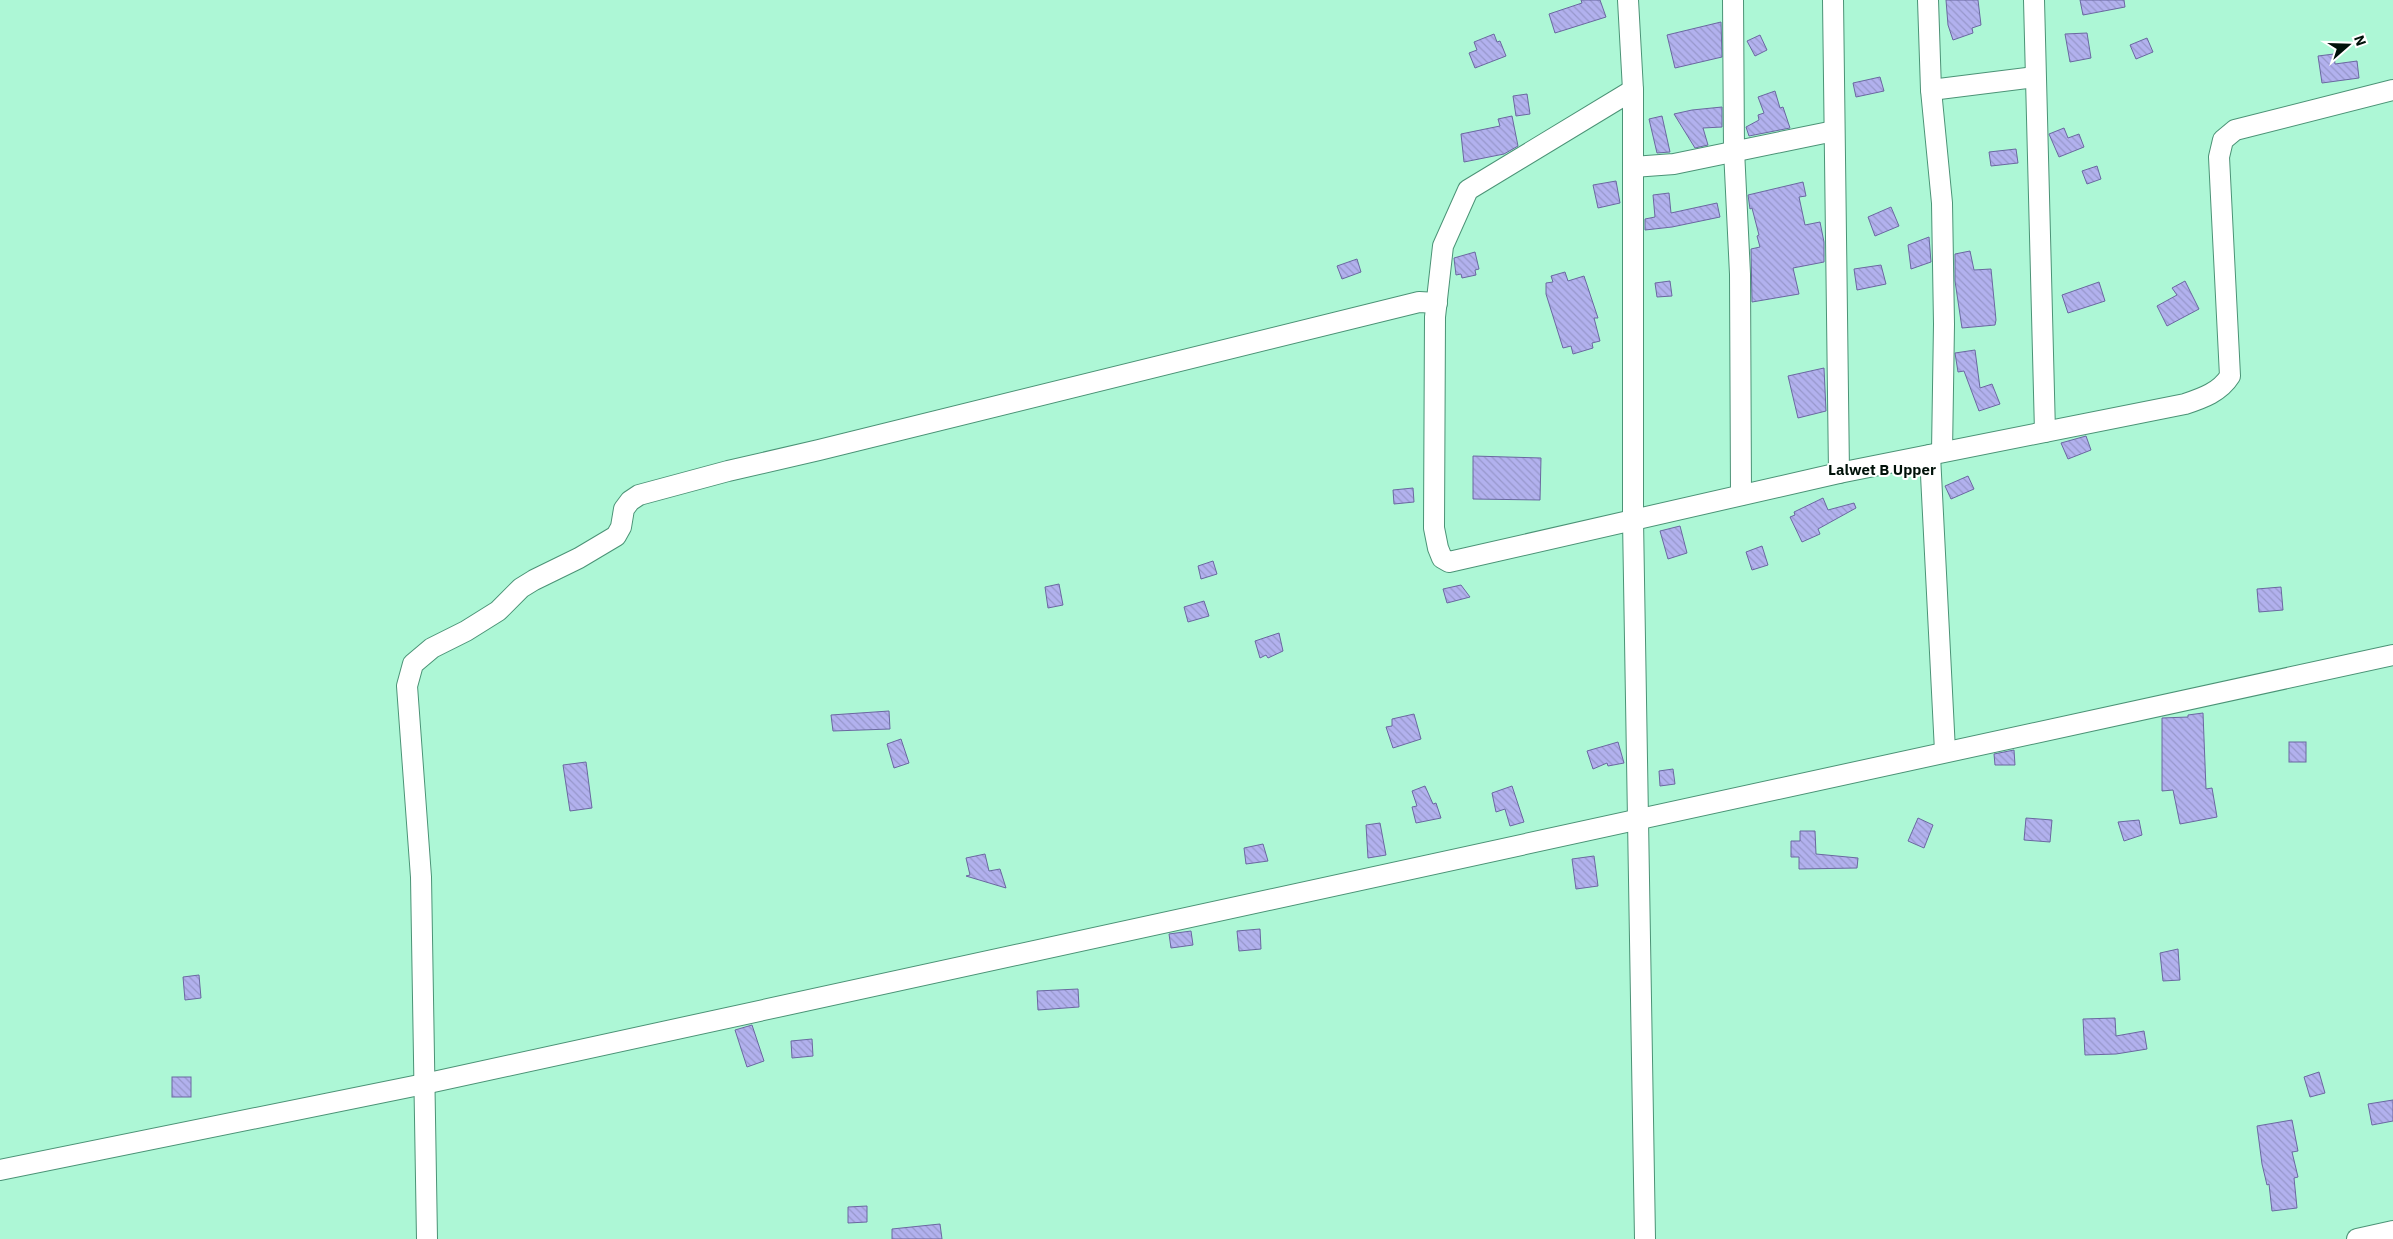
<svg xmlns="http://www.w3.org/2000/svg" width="2393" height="1239" viewBox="0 0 2393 1239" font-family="'IBM Plex Sans',sans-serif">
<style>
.building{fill:url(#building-back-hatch);stroke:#6a68a0}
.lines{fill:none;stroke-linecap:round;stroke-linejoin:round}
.street-casing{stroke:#4b9376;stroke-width:22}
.street{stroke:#fff;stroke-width:20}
.labels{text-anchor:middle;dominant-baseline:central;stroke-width:4;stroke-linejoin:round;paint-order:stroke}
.quarter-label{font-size:15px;font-weight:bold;fill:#001109;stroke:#fff}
</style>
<defs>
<pattern id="building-back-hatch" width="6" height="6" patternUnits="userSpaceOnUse" patternTransform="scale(1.25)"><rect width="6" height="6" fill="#b2b1ee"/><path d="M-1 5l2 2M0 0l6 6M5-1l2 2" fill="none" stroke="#9797cb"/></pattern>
</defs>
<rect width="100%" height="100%" fill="#adf7d6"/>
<g class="building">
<polygon points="1581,0 1600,0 1606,17 1555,33 1549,14 1582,3"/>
<polygon points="1946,0 1978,0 1981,25 1972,28 1973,33 1953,40 1948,25"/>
<polygon points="2080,0 2124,0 2125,7 2083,15"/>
<polygon points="1721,22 1722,57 1675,68 1667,35"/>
<polygon points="2087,33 2091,58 2070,62 2065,34"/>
<polygon points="1494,34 1497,42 1500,41 1506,56 1475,68 1469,53 1477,50 1474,42"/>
<polygon points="1760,35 1767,50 1755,56 1747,41"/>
<polygon points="2147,38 2153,52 2136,59 2130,45"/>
<polygon points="2334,54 2335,64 2357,61 2359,78 2322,83 2318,56"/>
<polygon points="1880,77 1884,91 1856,97 1853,83"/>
<polygon points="1775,91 1780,108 1783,107 1790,128 1749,136 1746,127 1759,120 1758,115 1764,113 1758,97"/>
<polygon points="1527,94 1530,114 1516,116 1513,96"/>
<polygon points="1722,107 1722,127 1703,128 1708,145 1695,148 1674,114 1692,110"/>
<polygon points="1512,116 1518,146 1504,154 1464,162 1461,134 1500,126 1498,119"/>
<polygon points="1662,116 1670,152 1657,153 1649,119"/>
<polygon points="2064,128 2068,138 2079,134 2084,147 2059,157 2049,134"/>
<polygon points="2016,149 2018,163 1991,166 1989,152"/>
<polygon points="2097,166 2101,179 2087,184 2082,171"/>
<polygon points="1616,181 1620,203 1598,208 1593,185"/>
<polygon points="1803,182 1806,196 1799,197 1805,225 1820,222 1824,242 1824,262 1793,268 1799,294 1752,302 1751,249 1760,247 1757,236 1759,235 1752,208 1750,209 1748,195"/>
<polygon points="1669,193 1671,213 1717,203 1720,217 1672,227 1645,230 1645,219 1655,217 1653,195"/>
<polygon points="1891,207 1899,226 1875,236 1868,217"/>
<polygon points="1929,237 1931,262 1911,269 1908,245"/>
<polygon points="1970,251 1974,270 1991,269 1996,320 1995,325 1962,328 1955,281 1955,254"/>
<polygon points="1475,252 1479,269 1475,270 1476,275 1462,278 1461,274 1456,275 1454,258"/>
<polygon points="1357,259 1361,272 1342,279 1337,266"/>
<polygon points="1881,265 1886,284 1857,290 1854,269"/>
<polygon points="1565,272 1568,281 1584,276 1598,318 1594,318 1600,341 1592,343 1593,348 1573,354 1571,346 1563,348 1546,294 1546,283 1553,282 1551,276"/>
<polygon points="1670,281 1672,296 1657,297 1655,283"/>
<polygon points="2185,281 2199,309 2167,326 2157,306 2177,295 2172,288"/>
<polygon points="2099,282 2105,301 2068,313 2062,295"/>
<polygon points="1975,350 1980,388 1992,384 2000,404 1979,411 1964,371 1958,372 1955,353"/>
<polygon points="1824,368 1826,411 1798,418 1788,376"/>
<polygon points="2086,436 2091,450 2068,459 2061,443"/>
<polygon points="1473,456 1541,458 1540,500 1473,499"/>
<polygon points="1968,476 1974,489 1951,499 1945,486"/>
<polygon points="1413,488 1414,502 1394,504 1393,490"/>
<polygon points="1823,498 1828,510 1854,503 1856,508 1818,529 1820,534 1802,542 1790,517 1795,515 1794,512"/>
<polygon points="1680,526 1687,553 1668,559 1660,531"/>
<polygon points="1762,546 1768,565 1752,570 1746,552"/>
<polygon points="1213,561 1217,574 1201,579 1198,566"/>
<polygon points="1059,584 1063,605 1048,608 1045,587"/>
<polygon points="1461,585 1470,597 1447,603 1443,589"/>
<polygon points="2281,587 2283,610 2259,612 2257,589"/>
<polygon points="1204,601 1209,616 1188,622 1184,607"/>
<polygon points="1279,633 1283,651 1268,658 1266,655 1260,658 1255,641"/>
<polygon points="889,711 890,729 833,731 831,715"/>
<polygon points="2203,713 2206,789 2212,788 2217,817 2180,824 2173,790 2162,791 2162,718 2188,717 2188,715"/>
<polygon points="1414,714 1421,739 1393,748 1386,727 1392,726 1392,719"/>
<polygon points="901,739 909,763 894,768 887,744"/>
<polygon points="1618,742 1624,763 1608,766 1607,763 1593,769 1587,751"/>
<rect x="2289" y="742" width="17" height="20"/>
<polygon points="2014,750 2015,765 1995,765 1994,754"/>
<polygon points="586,762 592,808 570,811 563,765"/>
<polygon points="1673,769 1675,784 1660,786 1659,771"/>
<polygon points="1425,786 1433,804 1436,803 1441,818 1416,823 1412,807 1417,806 1412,791"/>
<polygon points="1512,786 1524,822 1510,826 1505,809 1496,812 1492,793"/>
<polygon points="1918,818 1933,825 1924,848 1908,841"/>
<polygon points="2026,818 2052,820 2050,842 2024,840"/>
<polygon points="2139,820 2142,835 2124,841 2118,822"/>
<polygon points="1380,823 1386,855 1368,858 1366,825"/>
<polygon points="1800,831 1815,831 1816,854 1858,858 1857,868 1799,869 1799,857 1791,857 1791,841 1800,841"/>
<polygon points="1263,844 1268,861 1246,864 1244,848"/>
<polygon points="985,854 989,871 1000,869 1006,888 966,876 970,875 966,858"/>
<polygon points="1594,856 1598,886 1576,889 1572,859"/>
<polygon points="1260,929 1261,949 1239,951 1237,931"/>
<polygon points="1191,931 1193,945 1171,948 1169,934"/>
<polygon points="2178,949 2180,980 2163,981 2160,953"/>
<polygon points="199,975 201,998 185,1000 183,977"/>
<polygon points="1078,989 1079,1007 1038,1010 1037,991"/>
<polygon points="2115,1018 2116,1036 2144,1031 2147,1049 2116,1054 2085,1055 2083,1019"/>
<polygon points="752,1025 764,1061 747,1067 735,1030"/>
<polygon points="812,1039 813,1056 792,1058 791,1041"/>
<polygon points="2319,1072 2325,1093 2310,1097 2304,1077"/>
<rect x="172" y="1077" width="19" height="20"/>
<polygon points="2393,1100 2393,1121 2372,1125 2368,1104"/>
<polygon points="2292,1120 2298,1151 2292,1152 2298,1177 2294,1178 2297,1208 2272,1211 2269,1184 2267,1185 2262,1164 2257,1126"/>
<polygon points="867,1206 867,1222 848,1223 848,1207"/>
<polygon points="940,1224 942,1239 892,1239 892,1229"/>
</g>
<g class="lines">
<defs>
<g id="street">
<polyline points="1628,0 1633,90 1633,520 1645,1239"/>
<polyline points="1733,0 1734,150 1740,274 1741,495"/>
<polyline points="1833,0 1839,473"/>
<polyline points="1928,0 1931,90 1942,203 1944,324 1942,452"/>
<polyline points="2034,0 2045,432"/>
<path d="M1633,90L1468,190L1443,246L1435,317L1434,528L1438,548L1442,558L1449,562L1839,473L2185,404C2203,398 2220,392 2230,376L2219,157L2223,140L2235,130L2393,90"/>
<polyline points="1931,90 2035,77"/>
<polyline points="1633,167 1674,164 1834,131"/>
<polyline points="1930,455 1945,751"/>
<polyline points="0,1170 424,1084 2393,655"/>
<polyline points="427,1239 421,877 407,686 413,664 432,648 466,631 498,611 521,588 534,580 579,558 616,536 621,527 624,509 630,501 639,495 728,471 819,450 1419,302 1437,303"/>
<polyline points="2357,1239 2393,1231"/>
</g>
</defs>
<use href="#street" class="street-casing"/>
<use href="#street" class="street"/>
</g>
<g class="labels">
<g class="quarter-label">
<text x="1882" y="469">Lalwet B Upper</text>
</g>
</g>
<g transform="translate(2348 45) rotate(70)" stroke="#ffffff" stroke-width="4" paint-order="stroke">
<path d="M0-4L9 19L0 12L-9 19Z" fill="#001109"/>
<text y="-8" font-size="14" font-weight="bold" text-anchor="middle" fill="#001109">N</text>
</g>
</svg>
